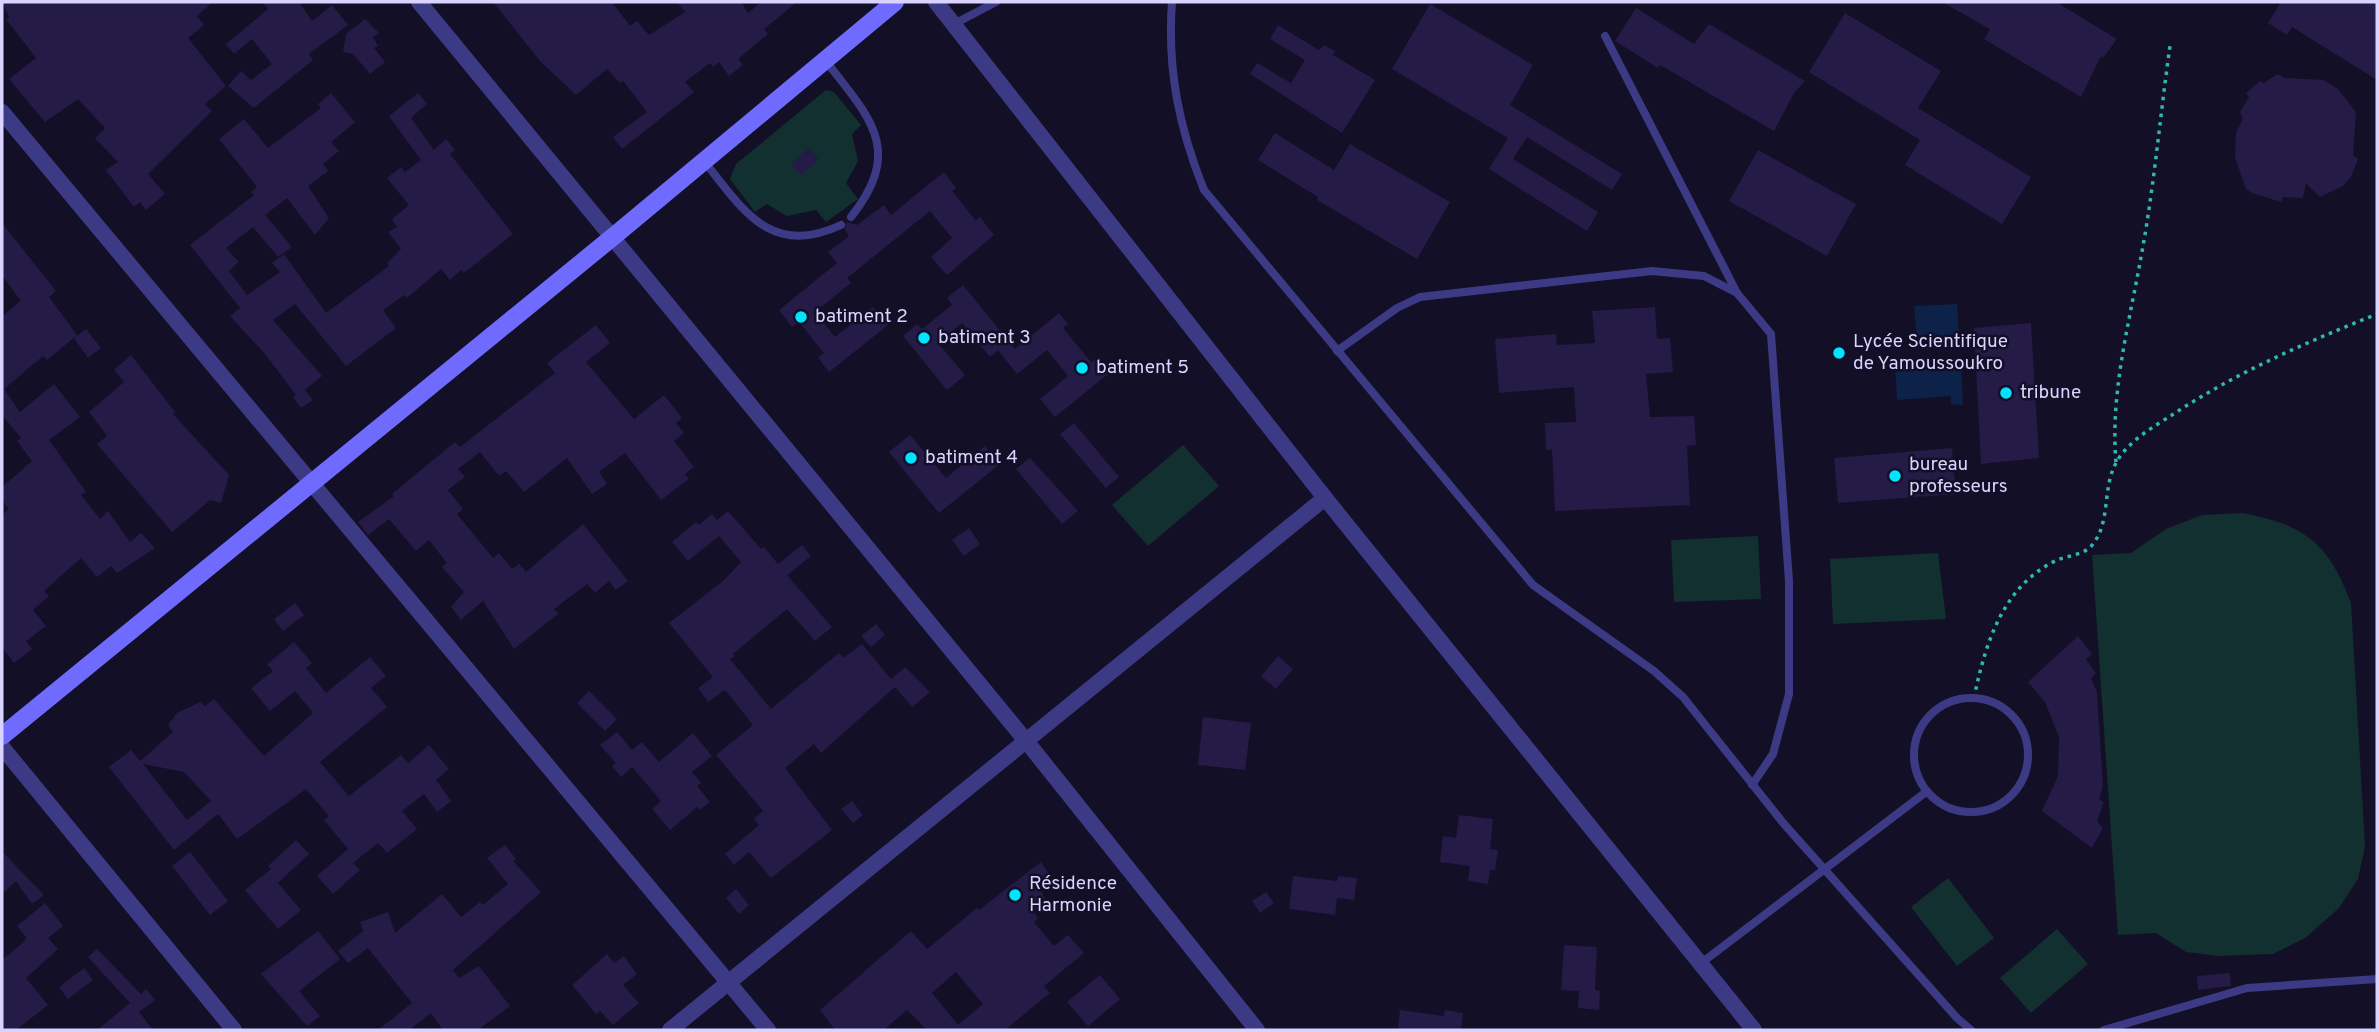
<svg xmlns="http://www.w3.org/2000/svg" width="2379" height="1032" viewBox="0 0 2379 1032" font-family="Overpass,sans-serif">
<style>
.green{fill:#12302f}
.water{fill:#0c2248}
.building{fill:#241b47;fill-rule:evenodd}
.lines{fill:none;stroke-linecap:round;stroke-linejoin:round}
.path{stroke:#2fb8b0;stroke-width:3.5;stroke-dasharray:3.5 5;stroke-linecap:butt}
.lane{stroke:#3d3a85;stroke-width:8}
.street{stroke:#3d3a85;stroke-width:16}
.secondary{stroke:#6f6bff;stroke-width:18}
.poi-dot{fill:#00e5ff;stroke:#130f26;stroke-width:2.5}
.labels{text-anchor:middle;dominant-baseline:central;stroke-width:5;stroke-linejoin:round;paint-order:stroke}
.poi-label{font-size:19px;fill:#d9d4ff;stroke:#130f26;text-anchor:start}
</style>
<rect width="100%" height="100%" fill="#130f26"/>
<g class="green">
<polygon points="826,90 834,92 861,125 852,134 858,161 846,183 858,199 826,222 816,210 787,216 767,204 755,212 730,179 736,164"/>
<polygon points="1183,445 1219,486 1148,546 1112,505"/>
<path d="M2242,513C2305,525 2328,542 2351,603L2365,846L2358,879L2339,908L2305,938L2273,954L2219,956L2186,952L2156,933L2118,935L2092,555L2131,553L2166,529L2202,515Z"/>
<polygon points="1758,536 1761,599 1674,602 1671,540"/>
<polygon points="1938,553 1946,619 1833,624 1830,559"/>
<polygon points="1948,878 1994,938 1957,966 1911,907"/>
<polygon points="2057,929 2088,964 2031,1013 2000,978"/>
</g>
<g class="water">
<polygon points="1957,304 1960,348 1918,349 1914,306"/>
<polygon points="1961,361 1963,405 1951,404 1951,396 1897,400 1895,365"/>
</g>
<g class="building">
<polygon points="2,2 213,2 197,16 204,25 188,38 226,86 205,104 212,111 148,174 165,194 146,210 140,202 134,207 106,170 118,162 95,138 105,128 78,99 45,122 9,79 36,58 6,19 9,17"/>
<polygon points="262,2 299,2 312,21 332,5 348,25 309,54 313,60 254,108 228,86 241,71 251,80 272,64 252,39 234,54 226,44 268,9"/>
<polygon points="493,2 612,2 630,26 637,21 649,35 685,12 677,2 741,2 748,13 761,2 797,2 764,29 768,34 738,59 743,65 729,76 719,62 713,67 710,63 685,82 694,92 622,149 613,137 647,112 623,81 620,83 607,69 576,95 540,61"/>
<polygon points="1942,2 2056,2 2117,39 2103,58 2101,56 2081,97 1984,39 1990,29"/>
<polygon points="2281,2 2377,2 2377,80 2292,27 2287,35 2268,23"/>
<polygon points="1430,4 1533,65 1510,105 1622,174 1612,190 1527,137 1513,159 1598,212 1587,231 1489,169 1508,138 1392,69"/>
<polygon points="1636,8 1694,44 1709,24 1805,81 1794,93 1774,131 1660,65 1658,68 1615,41"/>
<polygon points="1845,13 1941,71 1918,108 2031,177 2002,224 1905,165 1920,140 1809,72"/>
<polygon points="365,19 379,33 373,37 378,46 374,48 385,62 370,74 353,54 343,52 346,34"/>
<polygon points="1278,25 1319,50 1324,45 1335,51 1333,55 1375,80 1342,133 1250,74 1257,63 1291,83 1305,60 1270,39"/>
<polygon points="2278,74 2284,78 2323,80 2338,89 2356,112 2353,155 2358,159 2351,177 2343,186 2320,197 2306,183 2303,198 2283,197 2281,202 2252,193 2246,189 2235,158 2236,133 2243,118 2240,112 2249,97 2246,93 2260,81 2263,83"/>
<polygon points="331,93 355,122 331,142 339,151 323,164 328,171 308,186 329,218 315,235 287,198 265,215 292,247 278,257 253,227 226,248 239,262 229,271 247,295 280,272 272,263 284,254 326,313 389,266 387,263 401,249 388,232 397,227 392,219 409,205 387,178 401,167 405,172 421,160 389,116 418,93 427,104 411,118 434,150 446,139 455,150 450,154 513,234 464,273 461,270 450,280 441,269 407,298 404,295 383,310 396,328 346,366 295,304 273,320 322,376 305,390 313,400 301,408 293,397 296,395 265,354 230,316 240,308 190,245 254,195 251,192 257,187 219,139 244,119 268,148 321,108 318,104"/>
<polygon points="1275,133 1334,170 1350,144 1450,202 1417,259 1317,200 1318,197 1258,160"/>
<polygon points="809,148 819,160 801,175 791,164"/>
<polygon points="1758,150 1856,204 1827,256 1729,201"/>
<polygon points="944,172 956,188 952,191 976,221 980,217 994,235 947,275 931,257 952,238 930,211 847,278 851,283 815,312 835,337 873,307 888,325 829,372 818,358 824,353 799,322 792,327 779,310 837,263 828,252 849,236 845,230 846,222 857,225 884,205 891,215"/>
<polygon points="2,223 56,291 49,297 77,335 47,360 43,356 4,389 20,412 54,384 80,417 49,440 86,492 81,495 100,519 108,511 130,542 141,533 155,548 117,573 111,566 97,577 81,558 44,591 49,596 33,610 46,626 26,641 32,649 14,663 2,647 2,515 9,509 2,500 2,487 32,461 17,441 21,438 2,415 2,316 21,301 2,275"/>
<polygon points="963,285 1015,349 1059,313 1068,324 1063,328 1091,362 1096,359 1108,374 1055,417 1040,399 1068,376 1047,350 1017,374 998,350 990,357 962,323 938,343 965,375 947,390 903,336 917,324 922,329 952,305 947,298"/>
<polygon points="1655,307 1657,339 1670,338 1673,372 1646,374 1650,417 1694,416 1696,445 1687,446 1690,505 1555,511 1552,450 1546,450 1545,423 1576,422 1574,387 1499,393 1495,339 1556,334 1557,345 1595,343 1592,311"/>
<polygon points="2031,323 2039,458 1981,464 1974,328"/>
<polygon points="596,325 610,343 586,362 634,419 664,395 682,418 676,423 684,433 674,441 694,467 685,474 689,479 661,500 625,453 599,472 607,484 592,494 567,458 524,492 506,471 499,476 480,452 458,469 465,477 448,490 463,509 457,514 493,558 499,553 512,569 519,564 526,572 583,524 628,581 616,590 609,581 595,593 587,584 554,609 558,614 514,649 483,601 461,620 451,607 464,592 442,567 447,563 429,540 416,551 389,519 368,535 358,522 394,496 392,494 455,442 460,447 555,373 547,363"/>
<polygon points="86,329 101,348 88,358 74,338"/>
<polygon points="131,355 175,412 173,414 229,475 221,503 210,500 172,532 97,444 107,436 89,412 124,382 114,370"/>
<polygon points="1074,423 1119,477 1106,488 1060,434"/>
<polygon points="910,435 946,478 985,446 1000,464 939,513 889,452"/>
<polygon points="1952,448 1956,494 1838,503 1834,458"/>
<polygon points="1030,458 1078,511 1062,524 1016,469"/>
<polygon points="728,511 761,549 764,547 778,564 802,545 811,556 787,575 832,627 815,641 787,609 733,654 735,656 730,659 771,709 839,653 843,658 862,644 891,679 905,667 930,692 912,707 895,687 821,753 814,744 785,768 832,830 771,878 749,852 734,865 725,854 759,825 754,819 763,811 716,755 753,725 725,690 708,702 698,688 713,677 669,623 723,581 741,562 719,536 688,561 672,542 696,522 699,525 712,514 717,520"/>
<polygon points="969,528 980,544 964,556 952,540"/>
<polygon points="295,603 304,615 283,631 274,619"/>
<polygon points="876,624 885,635 871,647 861,636"/>
<polygon points="2078,636 2092,654 2086,659 2096,673 2091,678 2097,692 2103,786 2099,799 2104,802 2097,821 2103,828 2092,848 2042,811 2058,776 2059,737 2045,702 2028,682"/>
<path d="M294,642L312,663L306,668L326,693L370,657L386,676L371,688L387,707L320,762L349,796L401,755L408,763L429,745L449,769L436,780L451,801L437,812L424,794L402,811L417,829L387,853L378,843L353,863L360,870L333,894L317,876L348,849L324,820L329,816L306,789L237,839L218,814L174,850L109,767L131,750L140,761L173,732L168,725L177,713L200,702L205,706L214,699L264,756L313,713L295,691L270,711L251,688L273,671L267,664ZM143,764L184,772L211,801L187,820Z"/>
<polygon points="1278,656 1293,669 1276,689 1261,676"/>
<polygon points="589,691 617,719 605,731 577,703"/>
<polygon points="1203,717 1251,723 1245,770 1198,765"/>
<polygon points="617,732 632,750 642,742 659,762 693,733 712,756 692,772 701,783 697,786 710,802 700,810 697,807 670,830 652,809 661,801 632,767 621,777 612,766 616,763 600,745"/>
<polygon points="852,801 863,815 853,823 841,809"/>
<polygon points="1459,815 1493,819 1490,849 1498,850 1495,870 1490,870 1488,884 1468,881 1470,866 1440,862 1443,836 1456,838"/>
<polygon points="296,840 309,854 278,883 301,910 278,929 245,890 271,869 268,866"/>
<polygon points="505,845 516,859 513,861 541,892 453,970 459,978 479,966 510,1006 478,1030 443,1030 431,1013 409,1030 378,1030 412,1003 368,948 348,963 338,951 363,931 360,922 388,912 395,933 442,894 461,917 480,902 483,905 508,884 487,858"/>
<polygon points="2,851 13,863 44,895 32,904 16,881 2,894"/>
<polygon points="190,852 228,901 210,915 172,866"/>
<path d="M1041,862L1051,877L1038,886L1047,902L1033,911L1038,919L1034,922L1054,946L1068,935L1084,953L1044,986L1050,993L1005,1030H927L907,1010L883,1030H835L820,1010L911,931L927,949L977,908L979,910ZM956,972L983,1004L958,1025L932,993Z"/>
<polygon points="1293,876 1337,881 1338,876 1357,878 1354,900 1337,898 1335,915 1289,909"/>
<polygon points="736,889 749,905 739,914 726,898"/>
<polygon points="1266,892 1274,903 1260,913 1252,901"/>
<polygon points="45,903 63,926 48,938 58,949 26,978 48,1005 16,1030 2,1030 2,960 25,941 26,937 17,926"/>
<polygon points="318,931 340,959 299,991 320,1016 307,1026 261,974"/>
<polygon points="1564,945 1597,947 1595,990 1600,991 1599,1010 1578,1008 1579,991 1561,990"/>
<polygon points="97,949 141,994 146,989 155,1000 139,1012 153,1030 97,1030 130,1003 88,957"/>
<polygon points="607,954 614,963 624,956 637,974 623,985 639,1003 613,1025 600,1011 596,1014 572,985"/>
<polygon points="84,968 93,980 68,999 59,987"/>
<polygon points="2230,973 2231,986 2198,990 2197,976"/>
<polygon points="1100,975 1120,999 1088,1026 1067,1002"/>
<polygon points="1400,1010 1444,1016 1445,1010 1463,1013 1461,1030 1398,1030"/>
</g>
<g class="lines">
<g class="path">
<path d="M2116,462C2110,394 2129,324 2141,257C2154,188 2160,116 2170,46"/>
<path d="M1974,698C1985,645 2002,587 2055,561C2067,555 2084,556 2093,544C2111,521 2102,488 2116,463C2127,442 2153,427 2172,415C2237,372 2305,343 2377,314"/>
</g>
<g class="lane">
<path d="M1172,2C1167,69 1179,128 1204,190L1533,585L1654,671L1683,697L1784,824L1957,1018L1971,1030"/>
<polyline points="954,24 996,2"/>
<polyline points="1605,36 1737,293"/>
<path d="M825,60C869,117 905,149 851,217"/>
<path d="M704,161C743,210 771,258 841,225"/>
<polyline points="1337,351 1397,308 1420,297 1652,271 1704,276 1737,293 1771,334 1789,581 1789,694 1773,754 1752,785"/>
<circle cx="1971" cy="755" r="57"/>
<polyline points="1700,964 1926,792"/>
<polyline points="2104,1030 2247,988 2377,979"/>
</g>
<g class="street">
<polyline points="419,2 1027,742 1257,1030"/>
<polyline points="936,2 1325,498 1754,1030"/>
<polyline points="2,112 768,1030"/>
<polyline points="2,747 234,1030"/>
<polyline points="670,1030 1325,498"/>
</g>
<polyline class="secondary" points="2,736 614,236 895,2"/>
</g>
<g class="poi-dot">
<circle cx="801" cy="317" r="7"/>
<circle cx="924" cy="338" r="7"/>
<circle cx="1839" cy="353" r="7"/>
<circle cx="1082" cy="368" r="7"/>
<circle cx="2006" cy="393" r="7"/>
<circle cx="911" cy="458" r="7"/>
<circle cx="1895" cy="476" r="7"/>
<circle cx="1015" cy="895" r="7"/>
</g>
<g class="labels">
<g class="poi-label">
<text x="815" y="317">batiment 2</text>
<text x="938" y="338">batiment 3</text>
<text x="1853" y="342">Lycée Scientifique<tspan x="1853" dy="22">de Yamoussoukro</tspan></text>
<text x="1096" y="368">batiment 5</text>
<text x="2020" y="393">tribune</text>
<text x="925" y="458">batiment 4</text>
<text x="1909" y="465">bureau<tspan x="1909" dy="22">professeurs</tspan></text>
<text x="1029" y="884">Résidence<tspan x="1029" dy="22">Harmonie</tspan></text>
</g>
</g>
<rect width="2379" height="1032" fill="none" stroke="#d9d4ff" stroke-width="7"/>
</svg>
